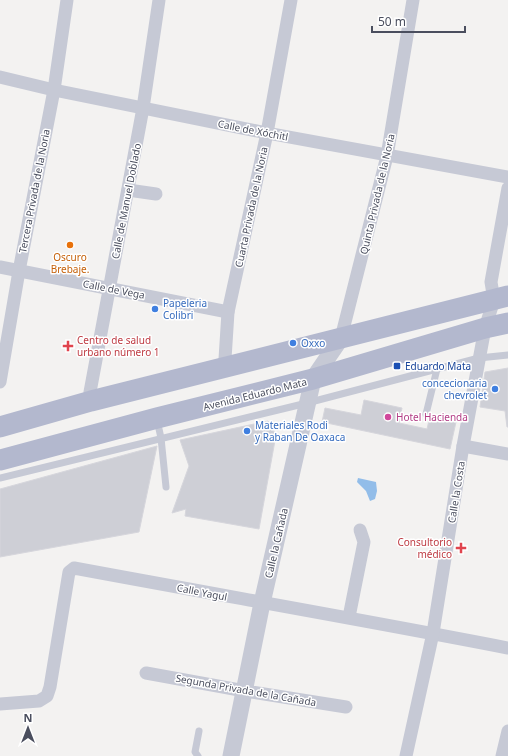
<svg xmlns="http://www.w3.org/2000/svg" width="508" height="756" viewBox="0 0 508 756" font-family="'Noto Sans',sans-serif">
<style>
.water{fill:#92bde9}
.building{fill:#cecfd6;stroke:#d6d6dc}
.lines{fill:none;stroke-linecap:round;stroke-linejoin:round}
.service{stroke:#c6c9d5;stroke-width:7}
.minor{stroke:#c6c9d5;stroke-width:13}
.tertiary{stroke:#c6c9d5;stroke-width:17}
.primary{stroke:#b3b8ce;stroke-width:21}
.food-dot{fill:#e8710a;stroke:#fff;stroke-width:1.5}
.shop-dot{fill:#3f7fe0;stroke:#fff;stroke-width:1.5}
.health-dot{fill:#e0444e;stroke:#fff;stroke-width:1.5}
.transit-dot{fill:#1a4fb4;stroke:#fff;stroke-width:1.5}
.hotel-dot{fill:#d1479c;stroke:#fff;stroke-width:1.5}
.labels{text-anchor:middle;dominant-baseline:central;stroke-width:3;stroke-linejoin:round;paint-order:stroke}
.street-label{font-size:10px;fill:#4a4e5e;stroke:#fff}
.food-label{font-size:10px;fill:#c56008;stroke:#fff}
.shop-label{font-size:10px;fill:#366cbe;stroke:#fff;text-anchor:start}
.health-label{font-size:10px;fill:#be3a42;stroke:#fff;text-anchor:start}
.transit-label{font-size:10px;fill:#164399;stroke:#fff;text-anchor:start}
.hotel-label{font-size:10px;fill:#b23c85;stroke:#fff;text-anchor:start}
</style>
<rect width="100%" height="100%" fill="#f3f2f1"/>
<polygon class="water" points="358,478 376,482 377,491 375,499 370,501 366,491 357,482"/>
<g class="building">
<polygon points="508,368 508,427 507,427 505,411 480,407 485,372"/>
<polygon points="364,400 402,408 399,423 427,429 430,416 456,422 450,449 322,422 325,408 361,415"/>
<polygon points="268,421 276,435 259,529 185,516 186,509 172,513 189,466 180,440"/>
<polygon points="157,446 139,532 0,557 0,489"/>
</g>
<g class="lines">
<g class="service">
<polyline points="426,414 437,369"/>
<polyline points="157,420 161,438 166,487"/>
<polyline points="0,478 307,403 479,358 508,355"/>
<polyline points="198,756 195,752 199,731"/>
</g>
<g class="minor">
<polyline points="0,77 54,90 267,133 508,177"/>
<polyline points="128,190 156,194"/>
<polyline points="0,267 228,312"/>
<polyline points="341,338 387,156 413,0"/>
<polyline points="228,367 225,359 228,312 267,133 291,0"/>
<polyline points="0,382 19,271 54,90 67,0"/>
<polyline points="91,401 90,392 143,108 159,0"/>
<polyline points="463,446 508,454"/>
<polyline points="349,617 364,542 360,530"/>
<polyline points="146,673 245,691 346,707"/>
<path d="M0,704L39,701L47,696L50,687L69,572L74,568C219,595 364,620 508,648"/>
<polyline points="406,756 433,633 463,446 485,328 494,300 491,282 508,188"/>
<polyline points="502,756 508,731"/>
</g>
<polyline class="tertiary" points="231,756 262,603 313,379 341,338"/>
<g class="primary">
<polyline points="0,427 91,401 508,296"/>
<polyline points="0,460 157,418 313,379 485,328 508,323"/>
</g>
</g>
<circle class="food-dot" cx="70" cy="245" r="4"/>
<g class="shop-dot">
<circle cx="155" cy="309" r="4"/>
<circle cx="293" cy="343" r="4"/>
<circle cx="495" cy="389" r="4"/>
<circle cx="247" cy="431" r="4"/>
</g>
<g class="health-dot">
<path d="M66 340h4v4h4v4h-4v4h-4v-4h-4v-4h4z"/>
<path d="M459 542h4v4h4v4h-4v4h-4v-4h-4v-4h4z"/>
</g>
<rect class="transit-dot" x="393" y="362" width="8" height="8" rx="2"/>
<circle class="hotel-dot" cx="388" cy="417" r="4"/>
<g class="labels">
<g class="street-label">
<text transform="translate(253 130) rotate(11)">Calle de Xóchitl</text>
<text transform="translate(34 191) rotate(-79)">Tercera Privada de la Noria</text>
<text transform="translate(377 194) rotate(-77)">Quinta Privada de la Noria</text>
<text transform="translate(126 201) rotate(-79)">Calle de Manuel Doblado</text>
<text transform="translate(251 207) rotate(-78)">Cuarta Privada de la Noria</text>
<text transform="translate(114 289) rotate(11)">Calle de Vega</text>
<text transform="translate(255 394) rotate(-14)">Avenida Eduardo Mata</text>
<text transform="translate(456 492) rotate(-81)">Calle la Costa</text>
<text transform="translate(276 543) rotate(-77)">Calle la Cañada</text>
<text transform="translate(202 592) rotate(11)">Calle Yagul</text>
<text transform="translate(246 690) rotate(10)">Segunda Privada de la Cañada</text>
</g>
<g class="food-label">
<text x="70" y="257">Oscuro<tspan x="70" dy="12">Brebaje.</tspan></text>
</g>
<g class="shop-label">
<text x="163" y="303">Papeleria<tspan x="163" dy="12">Colibri</tspan></text>
<text x="301" y="343">Oxxo</text>
<text x="487" y="383" text-anchor="end">concecionaria<tspan x="487" dy="12">chevrolet</tspan></text>
<text x="255" y="425">Materiales Rodi<tspan x="255" dy="12">y Raban De Oaxaca</tspan></text>
</g>
<g class="health-label">
<text x="77" y="340">Centro de salud<tspan x="77" dy="12">urbano número 1</tspan></text>
<text x="452" y="542" text-anchor="end">Consultorio<tspan x="452" dy="12">médico</tspan></text>
</g>
<g class="transit-label">
<text x="405" y="366">Eduardo Mata</text>
</g>
<g class="hotel-label">
<text x="396" y="417">Hotel Hacienda</text>
</g>
</g>
<g transform="translate(28 728)" stroke="#ffffff" stroke-width="3" paint-order="stroke">
<path d="M0-3L7 15L0 10L-7 15Z" fill="#4a4e5e"/>
<text y="-6" font-size="11" font-weight="bold" text-anchor="middle" fill="#4a4e5e">N</text>
</g>
<path d="M372 26v6h93v-6" fill="none" stroke="#4a4e5e" stroke-width="2"/>
<text x="378" y="26" font-size="12" fill="#4a4e5e" stroke="#ffffff" stroke-width="3" paint-order="stroke">50 m</text>
</svg>
